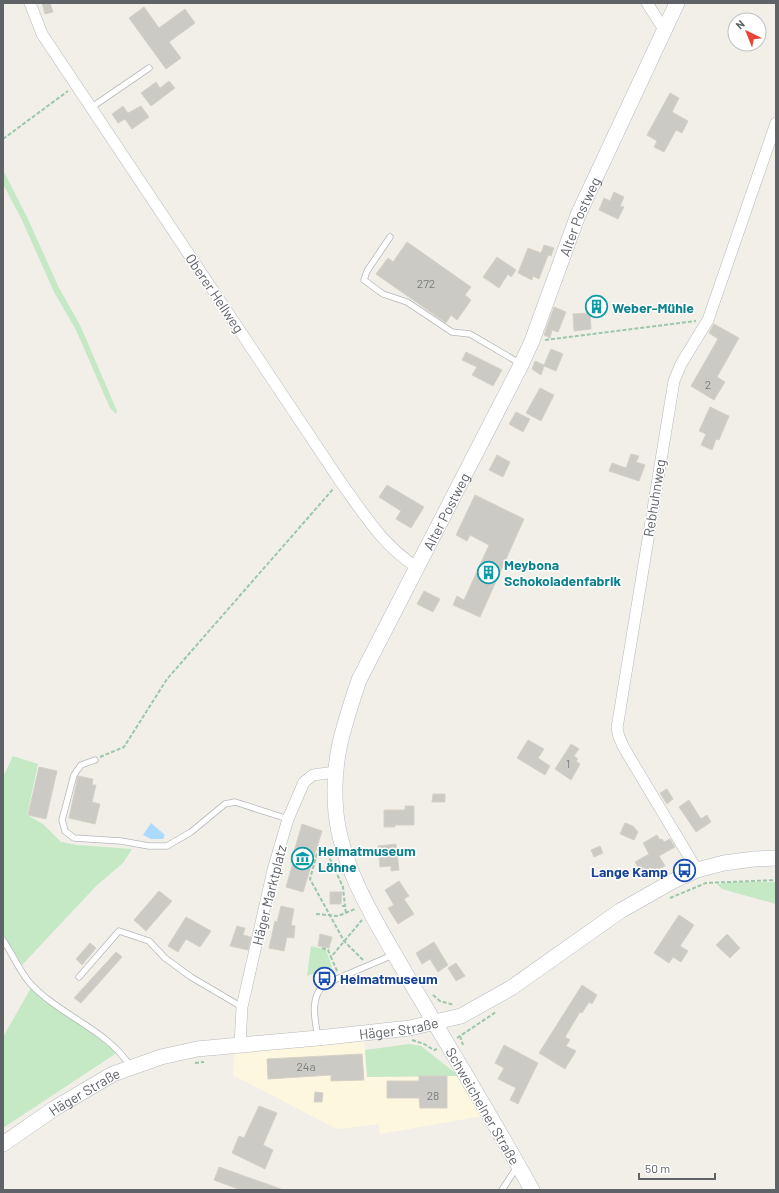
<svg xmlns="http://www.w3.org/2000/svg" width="779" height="1193" viewBox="0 0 779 1193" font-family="Barlow,sans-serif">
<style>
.commercial{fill:#fef7e0}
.green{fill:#c5e8c5}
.water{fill:#aadaff}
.building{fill:#cccac5;stroke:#d6d1c6}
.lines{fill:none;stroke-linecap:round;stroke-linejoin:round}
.lane-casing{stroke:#b5b8bc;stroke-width:7}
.street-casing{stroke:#b5b8bc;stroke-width:12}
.secondary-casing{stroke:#b6babf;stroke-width:16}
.path{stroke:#9cc7a9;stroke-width:2;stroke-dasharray:4 2;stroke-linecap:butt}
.lane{stroke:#fff;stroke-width:5.5}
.street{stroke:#fff;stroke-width:11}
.secondary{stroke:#fff;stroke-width:15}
.labels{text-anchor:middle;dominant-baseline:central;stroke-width:3;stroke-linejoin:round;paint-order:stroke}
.number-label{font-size:12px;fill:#7a7d7f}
.street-label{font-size:14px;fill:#5f6368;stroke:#fff}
.culture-label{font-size:14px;font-weight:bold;fill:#0d838f;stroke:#fff;text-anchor:start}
.transit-label{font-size:14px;font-weight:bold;fill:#164399;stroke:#fff;text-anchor:end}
</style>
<rect width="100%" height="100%" fill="#f1efe8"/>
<polygon class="commercial" points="364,1041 367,1077 459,1076 488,1115 380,1134 379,1124 337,1129 233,1075 235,1052"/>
<g class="green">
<polygon points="3,170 27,217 59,288 80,325 117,411 116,414 110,408 76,330 54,292 22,220 3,184"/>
<polygon points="13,756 38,764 27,815 43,824 61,842 77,845 132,849 123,863 96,886 22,965 3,936 3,777"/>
<polygon points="738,882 776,882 776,904 722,889 717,884"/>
<polygon points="311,946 326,950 332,967 307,976"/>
<polygon points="31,988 115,1051 115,1054 3,1128 3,1037"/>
<polygon points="409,1044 421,1046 459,1076 367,1077 365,1050"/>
</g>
<polygon class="water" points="151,823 165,835 163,839 151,839 143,835"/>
<g class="building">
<polygon points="42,3 50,3 53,12 45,14"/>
<polygon points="144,7 159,28 185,9 195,23 169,42 181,58 166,69 129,18"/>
<polygon points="169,81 175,88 151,106 141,93 156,82 160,88"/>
<polygon points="670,93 679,98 672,112 688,121 682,133 676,130 664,152 654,147 657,141 647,135"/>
<polygon points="123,106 128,113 141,106 149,117 132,129 125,119 118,123 112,114"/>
<polygon points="614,192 624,197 620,206 624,207 618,219 599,210 604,198 610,201"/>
<polygon points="407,242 471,287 465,295 471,300 457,320 451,315 446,323 376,274 388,258 393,262"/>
<polygon points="544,245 554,248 551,256 548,255 539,279 533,276 532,280 518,273 528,248 541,253"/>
<polygon points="497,257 516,270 511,277 508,274 499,288 483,277"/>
<polygon points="594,301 600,303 602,307 600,311 590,314 591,329 574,331 573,314 588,313 590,304"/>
<polygon points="554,307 566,312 558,332 552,330 550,338 544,335"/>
<polygon points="714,324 739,338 717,377 725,382 714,400 691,386 718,339 709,333"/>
<polygon points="551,349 563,354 556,371 544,366 541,375 532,369 535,361 544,365"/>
<polygon points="466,352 502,370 493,386 472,375 477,367 462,360"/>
<polygon points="540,388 554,395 541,421 526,413"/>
<polygon points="710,407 729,416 719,440 716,439 712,450 701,445 706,434 699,431"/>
<polygon points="516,412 530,419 523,432 509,424"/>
<polygon points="631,454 639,456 636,462 645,465 639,481 609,471 612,463 626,468"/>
<polygon points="497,455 510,462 503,477 489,470"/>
<polygon points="387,485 424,507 411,528 396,519 401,511 379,497"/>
<polygon points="475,495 524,519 480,617 453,605 457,596 464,600 489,545 470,535 467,541 456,535"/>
<polygon points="424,591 440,599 433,612 417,604"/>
<polygon points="528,740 544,749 538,758 550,766 545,775 517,758"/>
<polygon points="571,744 579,749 574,756 578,759 576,761 580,764 571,780 555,769"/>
<polygon points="39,767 57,771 46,819 28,815"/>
<polygon points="78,776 93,779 92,785 96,785 92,802 100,804 95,824 69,818"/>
<polygon points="667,789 673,799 667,804 660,793"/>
<polygon points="433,794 445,794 445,802 432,802"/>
<polygon points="689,800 701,819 707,815 711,822 696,832 679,807"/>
<polygon points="405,806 414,806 414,825 395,825 395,827 384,827 384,810 405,810"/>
<polygon points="625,823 633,826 638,832 634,840 620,834"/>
<polygon points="302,824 322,831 303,892 286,887 293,863 291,862"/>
<polygon points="657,835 660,840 662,839 664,842 670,839 675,847 659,856 665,866 644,877 635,862 649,854 643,843"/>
<polygon points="396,844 399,870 391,871 391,866 380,867 378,846"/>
<polygon points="600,846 603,853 594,857 591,850"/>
<polygon points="399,881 409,896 404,899 414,914 398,924 388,908 394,905 385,890"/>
<polygon points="159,891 172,901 146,931 134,920"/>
<polygon points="330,892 342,892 341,904 330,904"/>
<polygon points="281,906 294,909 291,925 295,926 294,938 287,937 284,951 269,948 275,921 277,922"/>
<polygon points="679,915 694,925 680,946 688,951 681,962 673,957 669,963 654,953"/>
<polygon points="186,917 211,931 200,947 186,939 178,952 168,946"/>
<polygon points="237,926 245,928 243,935 251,937 248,950 230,946"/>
<polygon points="320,934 332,937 329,948 318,946"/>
<polygon points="727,934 740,948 730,958 716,945"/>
<polygon points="434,942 448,965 438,972 430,959 422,964 416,953"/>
<polygon points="90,943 96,948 82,965 76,959"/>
<polygon points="116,952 122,957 81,1003 74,998"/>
<polygon points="456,963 465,976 456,981 448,968"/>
<polygon points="582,985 597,995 592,1004 589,1002 582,1013 580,1012 565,1037 570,1040 566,1046 576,1051 565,1069 539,1053"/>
<polygon points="504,1045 538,1063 518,1104 510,1100 516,1088 498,1079 504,1068 495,1063"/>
<polygon points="362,1054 364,1080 331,1081 331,1075 268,1079 267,1059"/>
<polygon points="419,1076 447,1076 447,1108 420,1108 419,1098 387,1098 387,1081 419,1081"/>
<polygon points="315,1092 323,1093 322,1102 314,1102"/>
<polygon points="259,1106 277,1113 263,1145 273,1150 265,1169 232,1153 239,1136 244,1138"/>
<polygon points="219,1167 281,1189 280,1190 241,1190 214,1180"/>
</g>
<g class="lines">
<defs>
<g id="lane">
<polyline points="92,107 149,68"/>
<polyline points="390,237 367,271 364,280 383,294 407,302 452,332 470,334 521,364"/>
<polyline points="95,760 81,765 74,775 62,820 65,831 74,838 121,841 149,846 167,846 191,832 225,804 235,802 288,819"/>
<path d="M3,940C12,953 19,970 29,982C58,1015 107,1029 130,1066"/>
<polyline points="79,977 119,931 149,941 165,958 191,977 242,1007"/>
<path d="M318,1038C315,1020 309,997 325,984L395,954"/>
<polyline points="502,1190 517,1167"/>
</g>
<g id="street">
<path d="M30,3L42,34L340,481C364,514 383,546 418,568"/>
<polyline points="647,3 665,31"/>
<polyline points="697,870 624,748 619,737 617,728 674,381 681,364 708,320 776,123"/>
<polyline points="240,1044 242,1007 273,870 288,819 304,782 313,775 335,772"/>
</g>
<g id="secondary">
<path id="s1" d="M3,1144L55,1108L113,1074L161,1057L197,1049L318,1038L410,1028L461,1016L511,988L620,911L673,881L697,870L724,863L754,859L776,858"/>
<path id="s2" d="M532,1190C493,1119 451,1051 410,981C381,930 342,872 336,813C331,762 343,728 359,680L521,365L532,341L578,215L677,3"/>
</g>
</defs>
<use href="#lane" class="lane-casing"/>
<use href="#street" class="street-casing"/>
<use href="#secondary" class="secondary-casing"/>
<g class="path">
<polyline points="3,139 68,91"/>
<polyline points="545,340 696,321"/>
<polyline points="100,757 124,747 167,679 334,488"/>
<polyline points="330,853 329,857 343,887 345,906"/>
<polyline points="332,853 318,850 310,879 344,941 363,960"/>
<polyline points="670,898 706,883 776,880"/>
<polyline points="342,906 345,906 346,914"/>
<polyline points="316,914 338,916 355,909"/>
<polyline points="322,948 328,950 331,957"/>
<polyline points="337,971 331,957 362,920"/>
<polyline points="433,995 440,1001 454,1005"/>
<polyline points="460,1036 463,1045"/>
<polyline points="457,1038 496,1012"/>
<polyline points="412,1040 424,1044 434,1050 437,1049"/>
<polyline points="195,1063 204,1062"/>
</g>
<use href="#lane" class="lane"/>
<use href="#street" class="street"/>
<use href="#secondary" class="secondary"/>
</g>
<defs>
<symbol id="building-ring" viewBox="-11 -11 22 22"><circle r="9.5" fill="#fff" stroke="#0f9aa8" stroke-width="1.5"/><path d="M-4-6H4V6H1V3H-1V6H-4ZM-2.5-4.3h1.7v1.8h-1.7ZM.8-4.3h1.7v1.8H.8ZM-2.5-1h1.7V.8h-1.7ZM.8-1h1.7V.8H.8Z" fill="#0f9aa8"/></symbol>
<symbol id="museum-ring" viewBox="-11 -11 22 22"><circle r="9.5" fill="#fff" stroke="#0f9aa8" stroke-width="1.5"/><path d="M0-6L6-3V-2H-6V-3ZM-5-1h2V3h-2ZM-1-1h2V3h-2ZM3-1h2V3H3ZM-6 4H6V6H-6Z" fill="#0f9aa8"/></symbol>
<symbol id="bus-ring" viewBox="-11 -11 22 22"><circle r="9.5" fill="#fff" stroke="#1a4fb4" stroke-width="1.5"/><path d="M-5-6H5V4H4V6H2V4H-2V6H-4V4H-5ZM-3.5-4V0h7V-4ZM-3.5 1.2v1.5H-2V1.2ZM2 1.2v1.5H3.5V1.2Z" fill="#1a4fb4"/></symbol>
</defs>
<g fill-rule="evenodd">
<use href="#building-ring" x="584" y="294" width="25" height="25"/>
<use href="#building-ring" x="476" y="560" width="25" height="25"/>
<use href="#museum-ring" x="290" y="846" width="25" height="25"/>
<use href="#bus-ring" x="672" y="858" width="25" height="25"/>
<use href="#bus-ring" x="312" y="966" width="25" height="25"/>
</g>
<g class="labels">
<g class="number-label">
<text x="426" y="283">272</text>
<text x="708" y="384">2</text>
<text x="568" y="763">1</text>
<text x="306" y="1066">24a</text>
<text x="433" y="1095">28</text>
</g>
<g class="street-label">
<text stroke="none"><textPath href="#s2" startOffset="1077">Alter Postweg</textPath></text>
<text transform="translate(215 293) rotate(56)">Oberer Hellweg</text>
<text transform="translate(654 498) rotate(-81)">Rebhuhnweg</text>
<text stroke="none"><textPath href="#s2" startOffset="753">Alter Postweg</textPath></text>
<text transform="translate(269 895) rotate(-76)">Häger Marktplatz</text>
<text stroke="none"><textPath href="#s1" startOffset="421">Häger Straße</textPath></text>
<text stroke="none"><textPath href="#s1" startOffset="97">Häger Straße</textPath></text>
<text transform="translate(483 1106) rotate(60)">Schweichelner Straße</text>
</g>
<g class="culture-label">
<text x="612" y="307">Weber-Mühle</text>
<text x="504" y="564">Meybona<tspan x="504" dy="16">Schokoladenfabrik</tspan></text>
<text x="318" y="850">Heimatmuseum<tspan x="318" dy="16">Löhne</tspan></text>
</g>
<g class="transit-label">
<text x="668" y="871">Lange Kamp</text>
<text x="340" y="978" text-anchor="start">Heimatmuseum</text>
</g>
</g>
<rect width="779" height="1193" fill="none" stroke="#5f6368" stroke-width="8"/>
<g transform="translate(747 32) rotate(317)"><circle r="19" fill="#ffffff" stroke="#bfc1c3"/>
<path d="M0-3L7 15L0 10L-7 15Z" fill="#ea4335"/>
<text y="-6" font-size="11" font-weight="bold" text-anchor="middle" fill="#5f6368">N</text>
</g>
<path d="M639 1173v6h76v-6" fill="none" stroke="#5f6368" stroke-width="2"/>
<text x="645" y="1173" font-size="12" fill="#5f6368" stroke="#ffffff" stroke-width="3" paint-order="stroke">50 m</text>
</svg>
